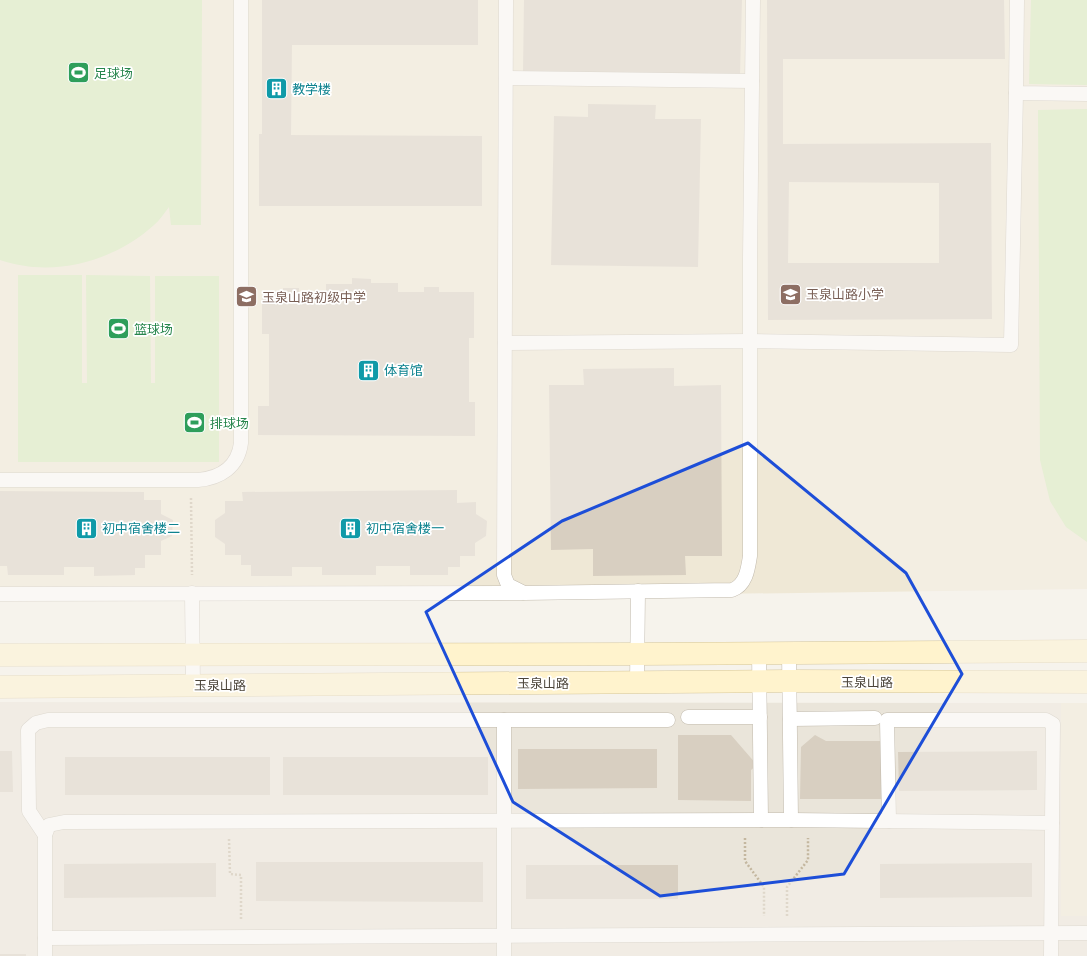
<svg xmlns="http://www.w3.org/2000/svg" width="1087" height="956" viewBox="0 0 1087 956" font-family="'Roboto Condensed','Noto Sans SC',sans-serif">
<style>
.residential{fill:#eae5da}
.education{fill:#efe8d6}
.green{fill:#d2eab5}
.building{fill:#d8cfc1;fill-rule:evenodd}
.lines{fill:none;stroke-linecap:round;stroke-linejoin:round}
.lane-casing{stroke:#c2bbae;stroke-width:15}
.secondary-casing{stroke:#d6c79b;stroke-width:23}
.path{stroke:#c4b79f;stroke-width:2.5;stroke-dasharray:2 2;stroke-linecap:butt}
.lane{stroke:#fff;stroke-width:14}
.secondary{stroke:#fff3cd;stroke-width:22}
.marked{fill:none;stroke:#1d4ed8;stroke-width:3;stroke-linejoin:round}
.labels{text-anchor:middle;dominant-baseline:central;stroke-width:3.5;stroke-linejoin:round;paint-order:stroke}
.leisure-label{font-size:13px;fill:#27864d;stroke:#fff;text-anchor:start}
.culture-label{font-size:13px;fill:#0d838f;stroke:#fff;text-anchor:start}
.education-label{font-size:13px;fill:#785e54;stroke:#fff;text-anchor:start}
.street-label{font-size:13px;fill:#4b4439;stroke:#fff}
</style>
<rect width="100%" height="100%" fill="#f6f3ec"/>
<polygon class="residential" points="0,702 1087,703 1087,956 0,956"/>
<g class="education">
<polygon points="0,0 1087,0 1087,589 496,597 0,597"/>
<rect x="1061" y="703" width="26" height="213"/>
</g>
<g class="green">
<path d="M0,0H202L201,225H171L169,207C164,213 160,220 154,225C113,262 53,278 0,260Z"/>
<polygon points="1031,0 1087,0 1087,85 1029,84"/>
<polygon points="1087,109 1087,542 1066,527 1050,501 1040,460 1038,110"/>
<polygon points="18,275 82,275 82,383 87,383 86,275 150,276 151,383 155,383 155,276 219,276 219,462 18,462"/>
</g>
<g class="building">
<polygon points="262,0 478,0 478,45 292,45 291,135 482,136 482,206 259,206 259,134 262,134"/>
<polygon points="524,0 742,0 740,75 523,71"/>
<path d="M767,0H1004L1005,59H783V144L991,143L992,319L768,320ZM789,182L939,183V263H788Z"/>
<polygon points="588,104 656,105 655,119 701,119 698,267 551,265 554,116 588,117"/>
<polygon points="352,278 371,279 371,283 398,283 398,292 424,292 424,287 439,287 439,292 474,292 474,338 469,338 469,402 475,402 475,436 258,435 258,406 269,406 269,334 262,334 262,293 283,293 283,288 299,288 299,293 326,293 326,284 352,284"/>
<polygon points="674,368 674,386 721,385 722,556 685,556 686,575 593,576 593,549 551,550 549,385 584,385 583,369"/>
<polygon points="457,490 457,503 476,502 476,514 487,521 486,536 475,543 475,556 460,556 460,567 448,567 448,575 410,575 410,566 376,566 376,575 322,575 322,567 292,567 292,576 251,576 251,565 241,565 241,555 225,555 225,544 215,537 215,520 225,513 225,501 243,501 242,492"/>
<polygon points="0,491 144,492 144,500 161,500 161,514 173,520 172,536 161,541 161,555 145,555 145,568 135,568 135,575 94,576 94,567 64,567 64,575 8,575 7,566 0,566"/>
<polygon points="678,735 731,735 757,765 751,770 751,801 678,800"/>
<polygon points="815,735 826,741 881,741 882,799 800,799 801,747"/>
<polygon points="518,749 657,749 657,788 518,789"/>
<polygon points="0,751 12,751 13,792 0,792"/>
<polygon points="1037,751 1037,790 899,791 898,752"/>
<rect x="65" y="757" width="205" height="38"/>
<rect x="283" y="757" width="205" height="38"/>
<polygon points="256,862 483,862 483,902 256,901"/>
<polygon points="216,863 216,897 64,898 64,864"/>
<polygon points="1032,863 1032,897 880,898 880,864"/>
<rect x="526" y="865" width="152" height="34"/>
<rect x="0" y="954" width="26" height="2"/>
</g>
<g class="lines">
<defs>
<g id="lane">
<path d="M506,0L504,575L508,585L524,593L732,590C746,585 748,569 750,556V259L753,0"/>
<polyline points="1017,0 1016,93 1087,94"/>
<polyline points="506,78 752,81"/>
<polyline points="505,343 750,341 1011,345 1016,93"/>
<path d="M0,480H198C220,478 238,467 241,443V0"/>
<polyline points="192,593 193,686"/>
<polyline points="0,594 522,593"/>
<polyline points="759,653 761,820"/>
<polyline points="789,653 791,820"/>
<polyline points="637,683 638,591"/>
<polyline points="688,717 760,717"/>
<polyline points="790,719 875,718"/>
<polyline points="889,821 887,720 1046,720 1053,724 1052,823"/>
<polyline points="45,835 29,811 28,730 36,723 48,720 668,720"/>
<polyline points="45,938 1087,933"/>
<polyline points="45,956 45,835 49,825 64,822 791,820 1052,823 1051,956"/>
<polyline points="504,956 504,720"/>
</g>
<g id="secondary">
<polyline points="0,655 637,654 1087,651"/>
<polyline points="0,687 789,681 1087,682"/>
</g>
</defs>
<use href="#lane" class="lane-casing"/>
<use href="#secondary" class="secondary-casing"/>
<g class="path">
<polyline points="191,498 192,575"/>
<polyline points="745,838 745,861 764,887 764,916"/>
<polyline points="229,839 230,874 241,875 241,920"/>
<polyline points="787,916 787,887 808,860 808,838"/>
</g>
<use href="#lane" class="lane"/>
<use href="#secondary" class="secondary"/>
</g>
<path d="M0 0H1087V956H0ZM748,443L906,573L962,674L844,874L660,896L513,802L426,612L562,521Z" fill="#f6f3ec" fill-opacity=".55" fill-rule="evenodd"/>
<path class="marked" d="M748,443L906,573L962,674L844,874L660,896L513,802L426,612L562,521Z"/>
<defs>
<symbol id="stadium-square" viewBox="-11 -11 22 22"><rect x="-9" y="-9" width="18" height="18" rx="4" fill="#2e9e5b" stroke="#fff"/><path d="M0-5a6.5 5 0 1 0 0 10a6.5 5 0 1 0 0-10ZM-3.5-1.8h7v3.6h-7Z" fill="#fff"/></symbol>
<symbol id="building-square" viewBox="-11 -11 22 22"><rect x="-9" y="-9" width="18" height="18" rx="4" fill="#0f9aa8" stroke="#fff"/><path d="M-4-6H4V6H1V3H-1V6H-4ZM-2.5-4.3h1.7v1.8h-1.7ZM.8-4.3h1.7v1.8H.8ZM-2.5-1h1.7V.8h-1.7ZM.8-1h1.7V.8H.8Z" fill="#fff"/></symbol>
<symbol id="school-square" viewBox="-11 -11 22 22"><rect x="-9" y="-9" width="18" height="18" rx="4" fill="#8d6e63" stroke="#fff"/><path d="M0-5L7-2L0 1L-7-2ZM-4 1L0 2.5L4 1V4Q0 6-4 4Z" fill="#fff"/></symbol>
</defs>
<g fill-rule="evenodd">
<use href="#stadium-square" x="66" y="60" width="25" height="25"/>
<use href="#building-square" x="264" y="76" width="25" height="25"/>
<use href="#school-square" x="778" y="282" width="25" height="25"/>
<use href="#school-square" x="234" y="284" width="25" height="25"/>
<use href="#stadium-square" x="106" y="316" width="25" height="25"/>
<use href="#building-square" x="356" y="358" width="25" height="25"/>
<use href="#stadium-square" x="182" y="410" width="25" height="25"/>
<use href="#building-square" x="74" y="516" width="25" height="25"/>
<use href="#building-square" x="338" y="516" width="25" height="25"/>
</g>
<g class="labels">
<g class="leisure-label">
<text x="94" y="73">足球场</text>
<text x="134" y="329">篮球场</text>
<text x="210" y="423">排球场</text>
</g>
<g class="culture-label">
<text x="292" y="89">教学楼</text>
<text x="384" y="370">体育馆</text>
<text x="102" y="528">初中宿舍楼二</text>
<text x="366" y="528">初中宿舍楼一</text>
</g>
<g class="education-label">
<text x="806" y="294">玉泉山路小学</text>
<text x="262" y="297">玉泉山路初级中学</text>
</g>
<g class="street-label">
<text x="867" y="682">玉泉山路</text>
<text x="543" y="683">玉泉山路</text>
<text x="220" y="685">玉泉山路</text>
</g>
</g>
</svg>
